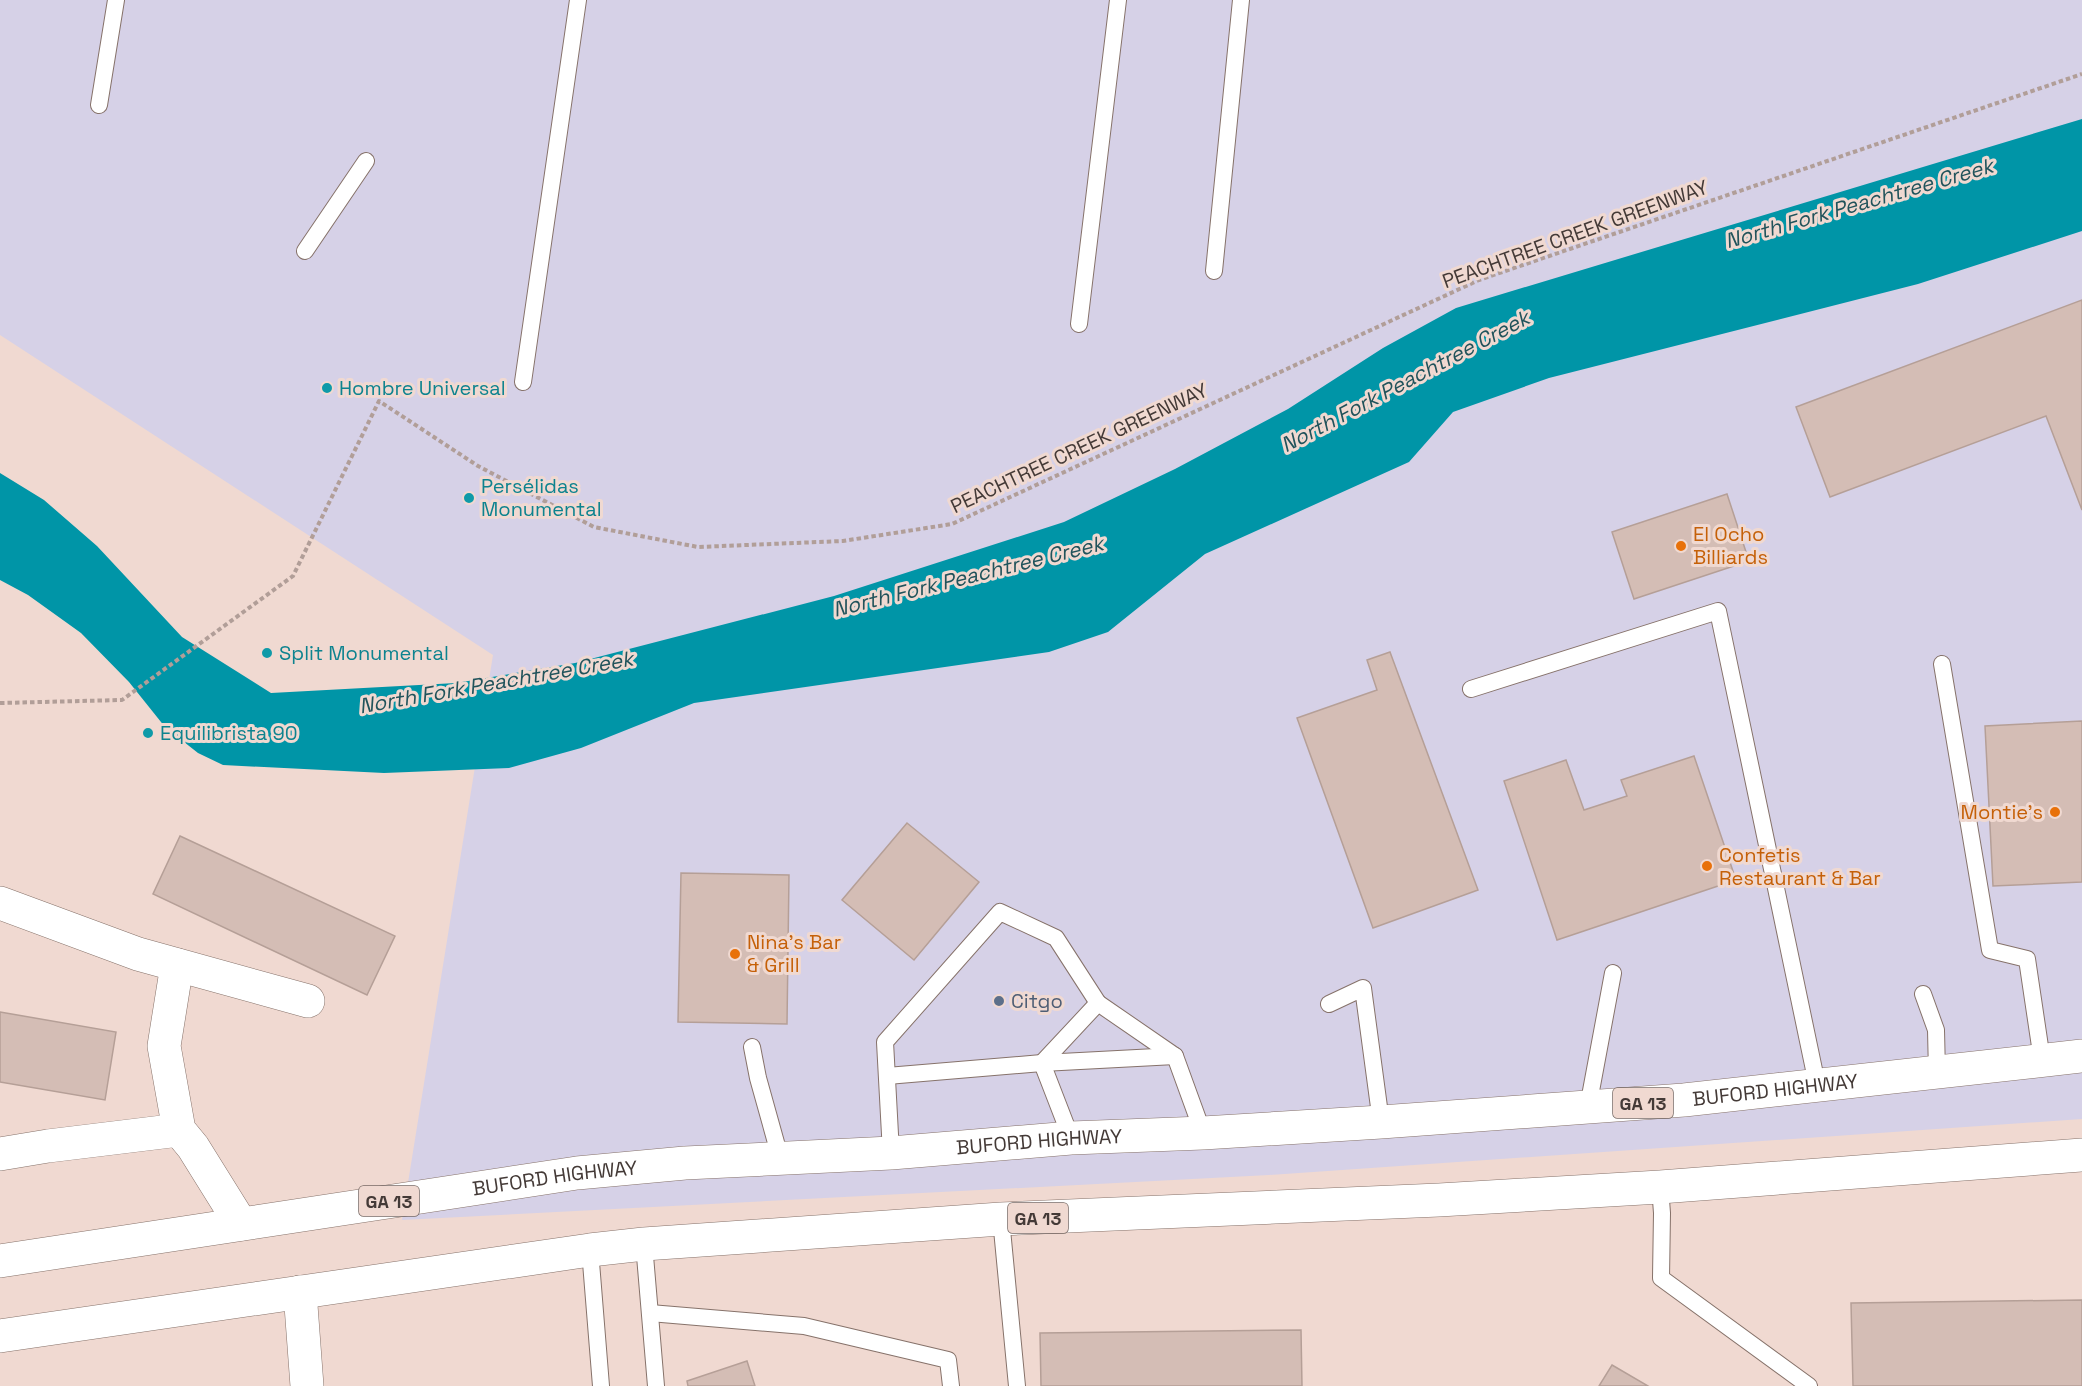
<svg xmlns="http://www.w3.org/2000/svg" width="2082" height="1386" viewBox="0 0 2082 1386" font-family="'Space Grotesk',sans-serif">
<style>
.commercial{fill:#d6d1e7}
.water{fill:#0095a7}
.building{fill:#d4bdb5;stroke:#b59f97;stroke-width:1.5}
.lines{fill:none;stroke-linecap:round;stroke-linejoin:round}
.service-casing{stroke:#86726a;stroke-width:18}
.minor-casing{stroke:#86726a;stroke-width:34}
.primary-casing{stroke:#86726a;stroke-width:34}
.path{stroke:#b19e98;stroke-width:4;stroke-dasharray:4.5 3;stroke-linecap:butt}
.service{stroke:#fff;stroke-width:16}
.minor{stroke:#fff;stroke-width:33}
.primary{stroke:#fff;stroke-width:33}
.culture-dot{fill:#0f9aa8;stroke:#f0d9d1;stroke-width:2}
.food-dot{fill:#e8710a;stroke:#f0d9d1;stroke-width:2}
.service-dot{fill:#5c6f8a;stroke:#f0d9d1;stroke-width:2}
.labels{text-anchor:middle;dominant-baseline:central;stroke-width:6;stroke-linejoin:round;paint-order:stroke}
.shield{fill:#f0d9d1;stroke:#786a65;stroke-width:1.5}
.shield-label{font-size:18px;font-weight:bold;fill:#443a37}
.street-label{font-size:20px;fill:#443a37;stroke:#f0d9d1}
.culture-label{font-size:20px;fill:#0d838f;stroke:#f0d9d1;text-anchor:start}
.food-label{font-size:20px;fill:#c56008;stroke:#f0d9d1;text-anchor:start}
.service-label{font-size:20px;fill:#4e5e75;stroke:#f0d9d1;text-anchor:start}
.water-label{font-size:21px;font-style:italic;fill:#21535b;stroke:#f0d9d1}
</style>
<rect width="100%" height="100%" fill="#f0d9d1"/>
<polygon class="commercial" points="0,0 2082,0 2082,1119 1269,1175 402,1220 493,655 0,335"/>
<polygon class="water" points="2082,119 2082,231 1918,284 1549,378 1453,412 1409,462 1205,554 1108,632 1049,652 694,703 581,748 509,768 384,773 223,765 198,753 165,727 129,682 81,633 28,595 0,580 0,473 44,500 97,546 182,637 271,693 456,683 575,663 834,596 1064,522 1175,469 1288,409 1383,348 1456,308"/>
<g class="building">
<polygon points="2082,300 2082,510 2046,416 1830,497 1796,407"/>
<polygon points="1727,494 1749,561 1634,599 1612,532"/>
<polygon points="1390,652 1478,890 1373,928 1297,718 1377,690 1367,660"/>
<polygon points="2082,721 2082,882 1993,886 1985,726"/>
<polygon points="1694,756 1736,880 1557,940 1504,781 1566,760 1584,810 1627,796 1621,780"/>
<polygon points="907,823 979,882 914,960 842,900"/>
<polygon points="180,836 395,936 367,995 153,894"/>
<polygon points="681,873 789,875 787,1024 678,1022"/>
<polygon points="0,1012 116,1032 105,1100 0,1082"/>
<polygon points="2082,1300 2082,1386 1853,1386 1851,1303"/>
<polygon points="1301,1330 1302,1386 1041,1386 1040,1333"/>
<polygon points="747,1361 755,1386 688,1386 687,1381"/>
<polygon points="1612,1365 1648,1386 1599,1386"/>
</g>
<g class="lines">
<defs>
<g id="service">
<polyline points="99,105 116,0"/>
<polyline points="305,251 366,161"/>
<polyline points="1214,271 1241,0"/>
<polyline points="1079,324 1118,0"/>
<polyline points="523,382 578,0"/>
<polyline points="1942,664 1990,950 2027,959 2042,1060"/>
<polyline points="1471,689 1718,611 1817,1084"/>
<polyline points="1923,994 1936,1030 1937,1073"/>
<polyline points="1329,1004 1363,988 1381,1122"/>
<polyline points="752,1047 758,1078 780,1157"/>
<polyline points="1042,1063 1098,1003 1175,1056 1203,1133"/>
<polyline points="1042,1063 1071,1138"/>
<polyline points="887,1076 1042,1063 1175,1056"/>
<polyline points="1588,1107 1613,973"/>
<polyline points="891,1153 885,1042 1000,912 1056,938 1098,1003"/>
<polyline points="1660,1187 1662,1213 1661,1278 1809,1386"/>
<polyline points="1001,1219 1017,1386"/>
<polyline points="644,1244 656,1386"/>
<polyline points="590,1250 601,1386"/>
<polyline points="650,1313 804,1326 948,1360 951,1386"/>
</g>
<g id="minor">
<polyline points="0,903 138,954 308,1001"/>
<polyline points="177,965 164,1046 179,1130 193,1147 241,1224"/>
<polyline points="0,1154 48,1146 179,1130"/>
<polyline points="300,1292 307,1386"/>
</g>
<g id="primary">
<path id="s1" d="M0,1261L577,1173L685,1163L891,1153L1071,1138L1203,1133L1381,1122L1684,1100L2082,1056"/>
<polyline points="0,1336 590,1250 644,1244 1001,1219 1439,1200 1660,1187 2082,1155"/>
</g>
</defs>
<use href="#service" class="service-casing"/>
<use href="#minor" class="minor-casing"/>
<use href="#primary" class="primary-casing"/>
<polyline class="path" points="0,703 122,700 293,576 379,401 478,466 594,527 698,547 843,541 952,524 1479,280 2082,74"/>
<use href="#service" class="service"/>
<use href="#minor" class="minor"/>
<use href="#primary" class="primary"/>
</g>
<g class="culture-dot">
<circle cx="327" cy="388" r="6"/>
<circle cx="469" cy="498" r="6"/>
<circle cx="267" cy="653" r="6"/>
<circle cx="148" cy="733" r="6"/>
</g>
<g class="food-dot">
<circle cx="1681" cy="546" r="6"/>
<circle cx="2055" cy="812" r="6"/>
<circle cx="1707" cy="866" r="6"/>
<circle cx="735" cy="954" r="6"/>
</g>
<circle class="service-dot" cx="999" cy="1001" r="6"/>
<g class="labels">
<g class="shield">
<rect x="1613" y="1088" width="60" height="30" rx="4.5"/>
<rect x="359" y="1186" width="60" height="30" rx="4.5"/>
<rect x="1008" y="1203" width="60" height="30" rx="4.5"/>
</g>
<g class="shield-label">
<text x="1643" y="1103">GA 13</text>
<text x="389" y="1201">GA 13</text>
<text x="1038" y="1218">GA 13</text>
</g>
<g class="street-label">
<text transform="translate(1575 234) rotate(-20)">PEACHTREE CREEK GREENWAY</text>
<text transform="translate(1079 448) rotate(-25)">PEACHTREE CREEK GREENWAY</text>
<text stroke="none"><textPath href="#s1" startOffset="1785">BUFORD HIGHWAY</textPath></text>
<text stroke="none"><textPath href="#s1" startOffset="1047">BUFORD HIGHWAY</textPath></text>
<text stroke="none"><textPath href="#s1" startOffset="561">BUFORD HIGHWAY</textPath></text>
</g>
<g class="culture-label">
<text x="339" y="388">Hombre Universal</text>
<text x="481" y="486">Persélidas<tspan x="481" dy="23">Monumental</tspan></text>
<text x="279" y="653">Split Monumental</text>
<text x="160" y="733">Equilibrista 90</text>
</g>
<g class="food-label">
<text x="1693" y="534">El Ocho<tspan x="1693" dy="23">Billiards</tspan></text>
<text x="2043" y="812" text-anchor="end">Montie's</text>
<text x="1719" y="855">Confetis<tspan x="1719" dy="23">Restaurant &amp; Bar</tspan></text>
<text x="747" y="942">Nina’s Bar<tspan x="747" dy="23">&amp; Grill</tspan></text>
</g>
<g class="service-label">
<text x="1011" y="1001">Citgo</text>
</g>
<g class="water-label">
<text transform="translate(1859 203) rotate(-16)">North Fork Peachtree Creek</text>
<text transform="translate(1405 381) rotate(-28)">North Fork Peachtree Creek</text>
<text transform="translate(968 576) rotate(-14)">North Fork Peachtree Creek</text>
<text transform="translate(496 682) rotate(-10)">North Fork Peachtree Creek</text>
</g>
</g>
</svg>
